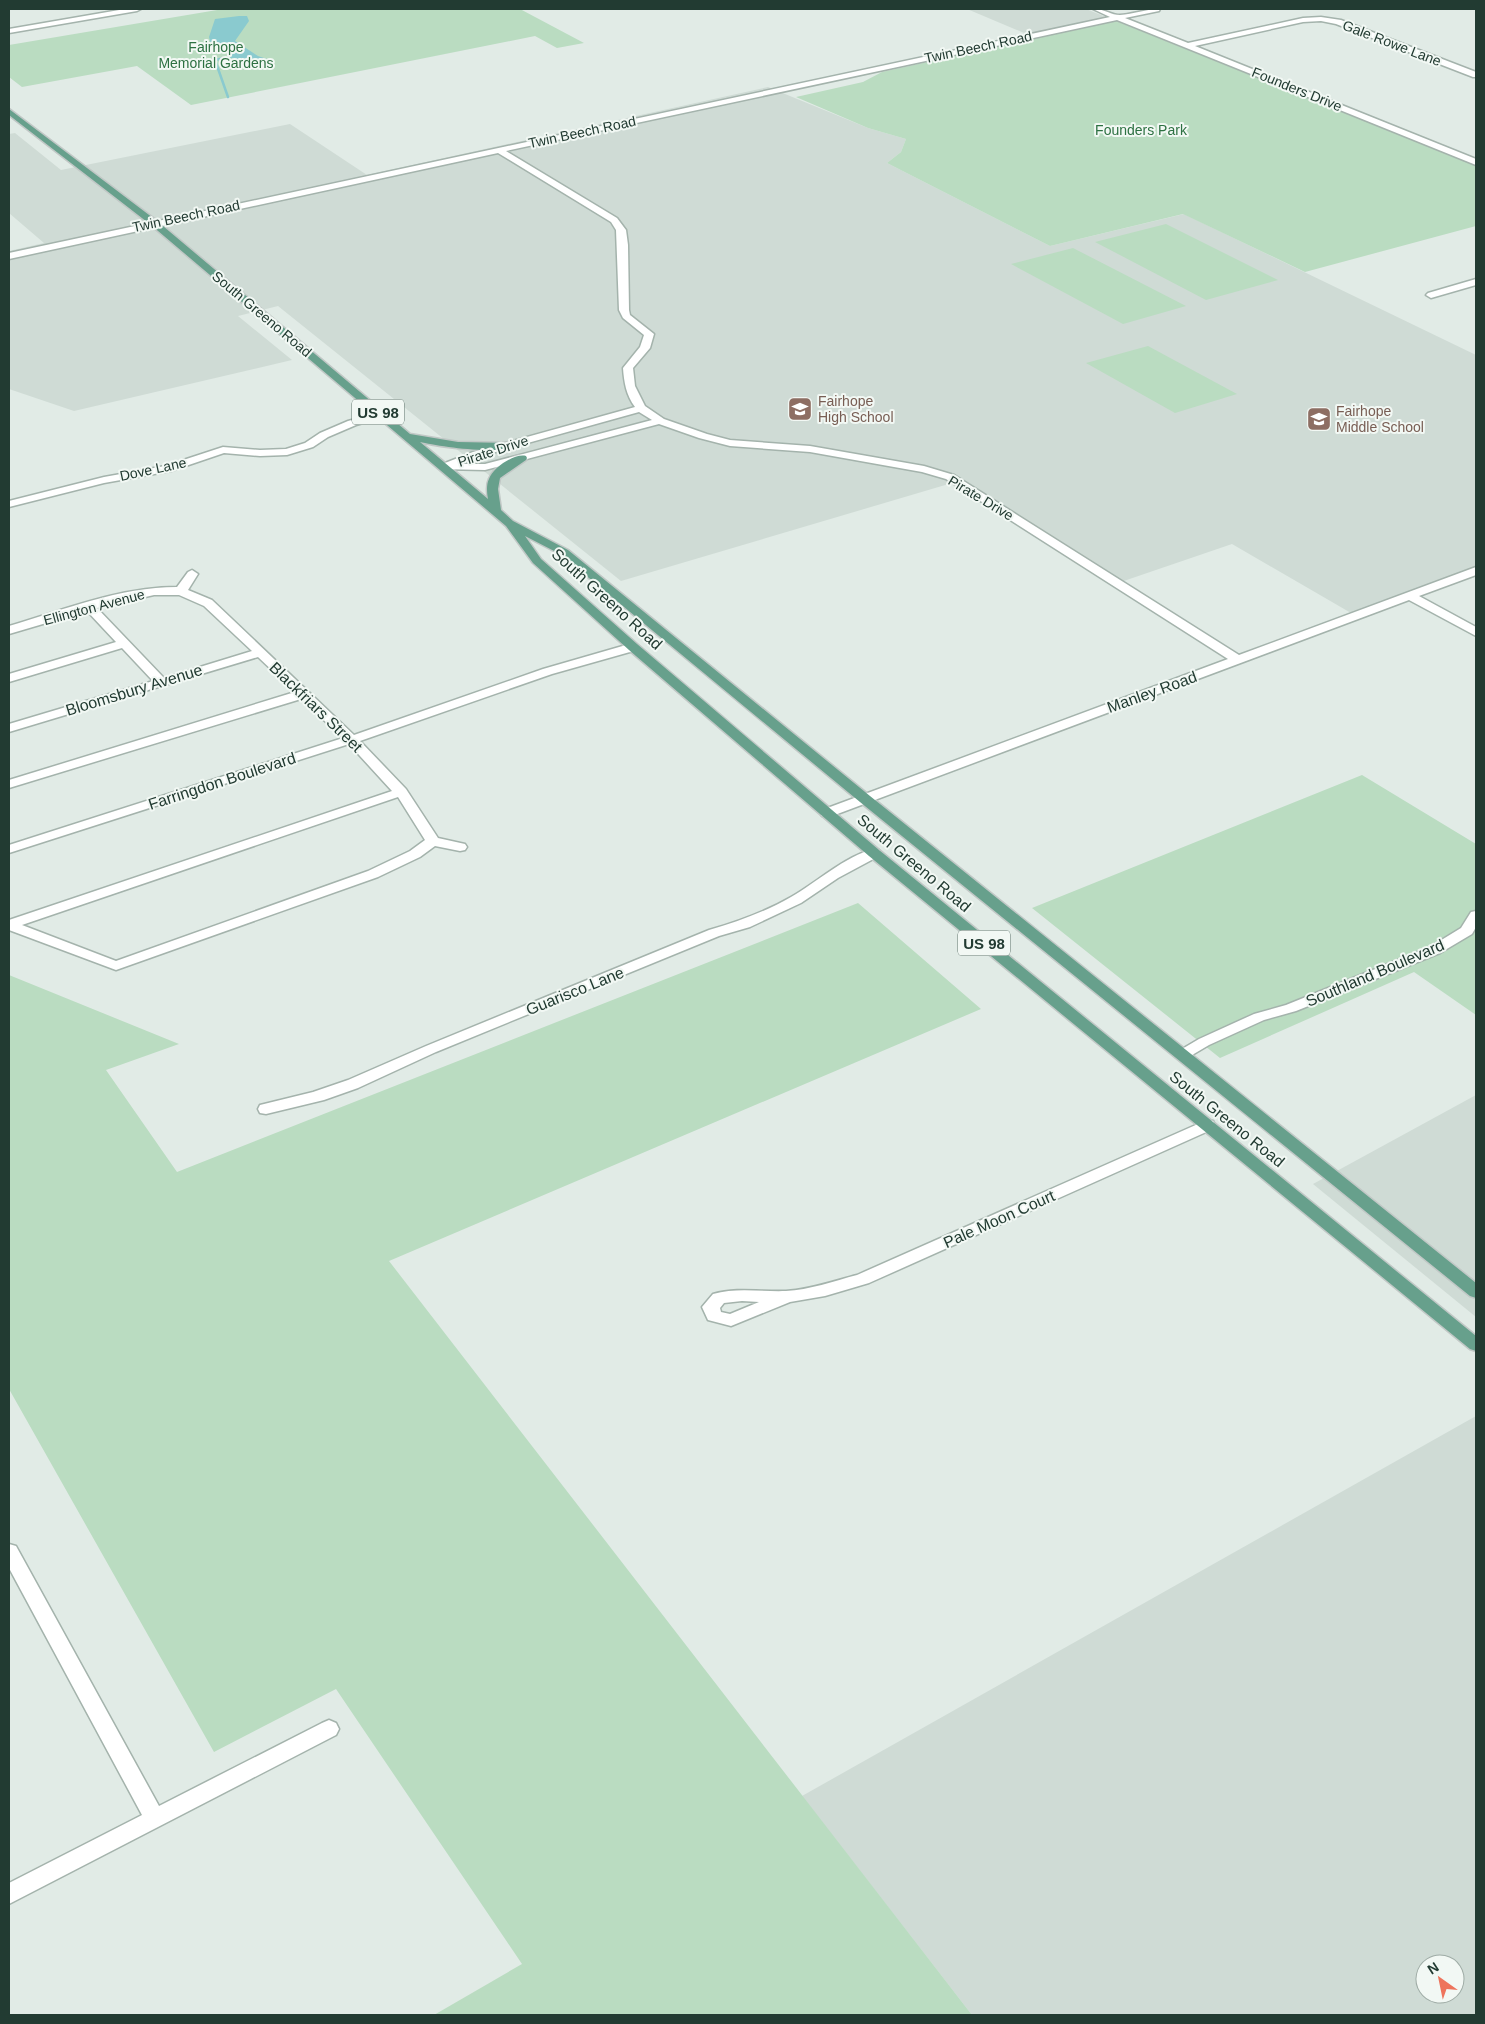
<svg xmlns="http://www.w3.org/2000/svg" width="1485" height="2024" viewBox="0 0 1485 2024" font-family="Helvetica,sans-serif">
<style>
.built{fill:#cfdbd5;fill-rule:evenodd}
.green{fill:#badcc1}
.water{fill:#8acacf}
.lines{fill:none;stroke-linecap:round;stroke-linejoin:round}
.stream{stroke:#8acacf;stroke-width:2.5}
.minor-casing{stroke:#a4b3ac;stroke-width:3}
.major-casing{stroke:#c1c8c6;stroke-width:3}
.minor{fill:#fff;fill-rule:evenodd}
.major{fill:#67a08c;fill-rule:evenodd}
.labels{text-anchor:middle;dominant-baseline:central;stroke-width:4;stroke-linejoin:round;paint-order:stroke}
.far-street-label{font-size:14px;fill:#223b32;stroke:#f2f8f4}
.far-park-label{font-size:14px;fill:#2d7142;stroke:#f2f8f4}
.far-education-label{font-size:14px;fill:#785e54;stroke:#f2f8f4;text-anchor:start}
.shield{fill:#f2f8f4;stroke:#60746c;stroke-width:1}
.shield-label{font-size:15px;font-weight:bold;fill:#223b32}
.street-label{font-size:16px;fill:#223b32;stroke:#f2f8f4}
</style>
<rect width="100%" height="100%" fill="#e1ebe6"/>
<g class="built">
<polygon points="967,9 1086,9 1116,21 1036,38"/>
<polygon points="768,87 868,128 906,139 901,152 887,163 1050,246 1184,214 1476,355 1476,567 1351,613 1232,544 1112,585 952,483 621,581 278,306 238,316 292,360 74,411 9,389 9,251 44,243 9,213 9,134 15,133 61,170 290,124 367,175"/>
<polygon points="1476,1095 1476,1317 1313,1184"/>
<path d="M1476,1416V2015H972L802,1796ZM1425,1964H1455V1994H1425Z"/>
</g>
<g class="green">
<polygon points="223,9 520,9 584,43 557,48 535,36 191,105 137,66 22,87 9,77 9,45"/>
<polygon points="1116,21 1476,166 1476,226 1305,272 1183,214 1050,246 887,163 901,152 906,139 868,128 796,97 863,82 882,72"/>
<polygon points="1166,224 1278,280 1206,300 1095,242"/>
<polygon points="1073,248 1186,306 1123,324 1011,264"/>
<polygon points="1148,346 1237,394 1175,413 1086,363"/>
<polygon points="1362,775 1476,844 1476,1015 1414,972 1220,1058 1032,908"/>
<polygon points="858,903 981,1009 389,1261 972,2015 434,2015 522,1964 336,1689 214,1752 9,1389 9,975 179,1044 106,1070 177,1172"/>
</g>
<polygon class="water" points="239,16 247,16 249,21 235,41 258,56 267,59 266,63 255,65 231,58 229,56 231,55 211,44 209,37 215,19"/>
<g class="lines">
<polyline class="stream" points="228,97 215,60 230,57"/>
<defs>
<g id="minor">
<polygon points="125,9 141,9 137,11 9,33 9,29"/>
<path d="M1093,9C1103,8 1111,15 1120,15C1133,14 1146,9 1160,9L1159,11L1125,18L1188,43L1303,18L1321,17L1341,20L1476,72V77H1473L1336,24L1321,21L1303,22L1195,46L1476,159V165L1117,20L506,151L617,218L626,230L628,245L629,310L630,315L654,334L650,348L633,368L635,386L645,406L664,419L707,434L730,440L810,446L924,466L954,475L1239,655L1476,567V575L1419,596L1476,627V636L1409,600L832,816H822L820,813L822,810L1228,659L946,479L922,472L810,452L730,446L699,438L659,424L485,470L440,469L439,467L440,465L473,452L635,407C626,395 624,382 623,368L640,347L644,335L623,318L619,310L616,230L611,222L498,153L9,259V253L1110,17ZM639,412L652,420L485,464H462L481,456Z"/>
<polygon points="1476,279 1476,285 1431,298 1426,295 1428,293"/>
<polygon points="381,412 386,415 385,417 356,425 328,437 313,447 287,455 260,456 224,453 171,471 104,483 9,507 9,501 104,477 165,466 223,447 260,450 286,449 305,443 320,433 348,421"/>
<path d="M192,570L198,574L188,590L212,600L354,735L543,669L633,643L639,647L637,650L552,674L360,741L406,789L438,838L465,844L467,847L465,850L460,851L435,846L420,857L378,877L116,970L9,930V920L392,791L349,744L9,853V845L343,738L301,699L9,788V780L295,692L258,657L9,732V724L153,681L122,648L9,682V674L116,642L87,611L9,634V626C63,610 120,587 177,587L188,572ZM154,595H179L204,606L252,651L164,678L97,608ZM398,797L425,840L410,851L368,871L116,961L22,925Z"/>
<path d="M874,849L879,850L881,853L879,856L838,878L801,903L750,927L719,936L436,1052L358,1088L324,1100L266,1114L260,1113L258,1109L260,1105L313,1092L348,1080L426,1046L709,930C737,922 765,912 791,897C816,883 845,856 874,849Z"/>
<polygon points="1476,911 1476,927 1472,934 1440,953 1296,1011 1264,1020 1209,1045 1187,1058 1177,1058 1174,1055 1177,1052 1199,1039 1254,1014 1286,1005 1430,947 1461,928 1471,912"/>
<path d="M1207,1120L1213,1121L1215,1125L1213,1129L869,1283L825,1296L790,1302L731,1326L708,1320L702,1307L713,1294C737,1287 761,1292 786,1291C809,1290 834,1281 857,1275ZM742,1301L759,1302L730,1314L721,1312L720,1308L724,1303Z"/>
<polygon points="9,1544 16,1546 159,1806 322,1723 329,1720 336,1723 339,1729 336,1735 9,1904 9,1883 142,1815 9,1568"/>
</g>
<path id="major" d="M9,109L157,221L410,434L458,442L511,443L512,445C500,456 437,446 420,442L488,499C487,493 486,485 489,479C493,468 514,453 526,456L527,458L526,460L500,478L498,489L501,510L513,521L568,550L870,796L1476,1283V1298L1470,1296L860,802L560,554L525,536L541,559L637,644L879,850L1476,1336V1351L1470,1349L869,856L629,650L533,563L506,526L151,225L9,115Z"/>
</defs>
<use href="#minor" class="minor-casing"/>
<use href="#major" class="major-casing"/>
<use href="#minor" class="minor"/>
<use href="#major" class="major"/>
</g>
<defs>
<symbol id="school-square" viewBox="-11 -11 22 22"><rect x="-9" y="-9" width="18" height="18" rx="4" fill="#8d6e63" stroke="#f2f8f4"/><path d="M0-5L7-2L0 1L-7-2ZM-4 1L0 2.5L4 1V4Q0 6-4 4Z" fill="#fff"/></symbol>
</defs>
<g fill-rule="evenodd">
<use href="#school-square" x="786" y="395" width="28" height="28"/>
<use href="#school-square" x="1305" y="405" width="28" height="28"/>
</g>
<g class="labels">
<g class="far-street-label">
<text transform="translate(1392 43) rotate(21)">Gale Rowe Lane</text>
<text transform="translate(978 47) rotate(-12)">Twin Beech Road</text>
<text transform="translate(1297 89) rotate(22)">Founders Drive</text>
<text transform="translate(582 132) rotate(-12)">Twin Beech Road</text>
<text transform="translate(186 216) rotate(-12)">Twin Beech Road</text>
<text transform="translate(262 314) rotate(40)">South Greeno Road</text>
<text transform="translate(493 451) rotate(-18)">Pirate Drive</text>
<text transform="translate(153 469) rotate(-12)">Dove Lane</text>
<text transform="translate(981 498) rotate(31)">Pirate Drive</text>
<text transform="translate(94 607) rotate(-15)">Ellington Avenue</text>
</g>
<g class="far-park-label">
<text x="216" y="47">Fairhope<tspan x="216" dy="16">Memorial Gardens</tspan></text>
<text x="1141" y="130">Founders Park</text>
</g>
<g class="far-education-label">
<text x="818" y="401">Fairhope<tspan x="818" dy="16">High School</tspan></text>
<text x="1336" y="411">Fairhope<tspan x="1336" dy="16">Middle School</tspan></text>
</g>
<g class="shield">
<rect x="352" y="399.5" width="52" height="25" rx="4"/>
<rect x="958" y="930.5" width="52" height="25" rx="4"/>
</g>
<g class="shield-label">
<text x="378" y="412">US 98</text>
<text x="984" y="943">US 98</text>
</g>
<g class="street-label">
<text transform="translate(607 599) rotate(42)">South Greeno Road</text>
<text transform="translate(134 690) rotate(-17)">Bloomsbury Avenue</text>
<text transform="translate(1152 692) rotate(-20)">Manley Road</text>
<text transform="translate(316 707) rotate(44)">Blackfriars Street</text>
<text transform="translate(222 781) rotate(-18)">Farringdon Boulevard</text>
<text transform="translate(914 863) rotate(40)">South Greeno Road</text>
<text transform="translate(1375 973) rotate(-23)">Southland Boulevard</text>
<text transform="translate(575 991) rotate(-22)">Guarisco Lane</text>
<text transform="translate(1227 1119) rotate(39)">South Greeno Road</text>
<text transform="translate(999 1219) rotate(-24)">Pale Moon Court</text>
</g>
</g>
<rect width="1485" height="2024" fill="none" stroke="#223b32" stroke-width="20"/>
<g transform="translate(1440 1979) rotate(327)"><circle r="24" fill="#f2f8f4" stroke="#9faca6"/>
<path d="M0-4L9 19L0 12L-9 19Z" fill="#ee745c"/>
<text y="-8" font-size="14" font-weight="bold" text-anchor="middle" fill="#223b32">N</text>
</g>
</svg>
